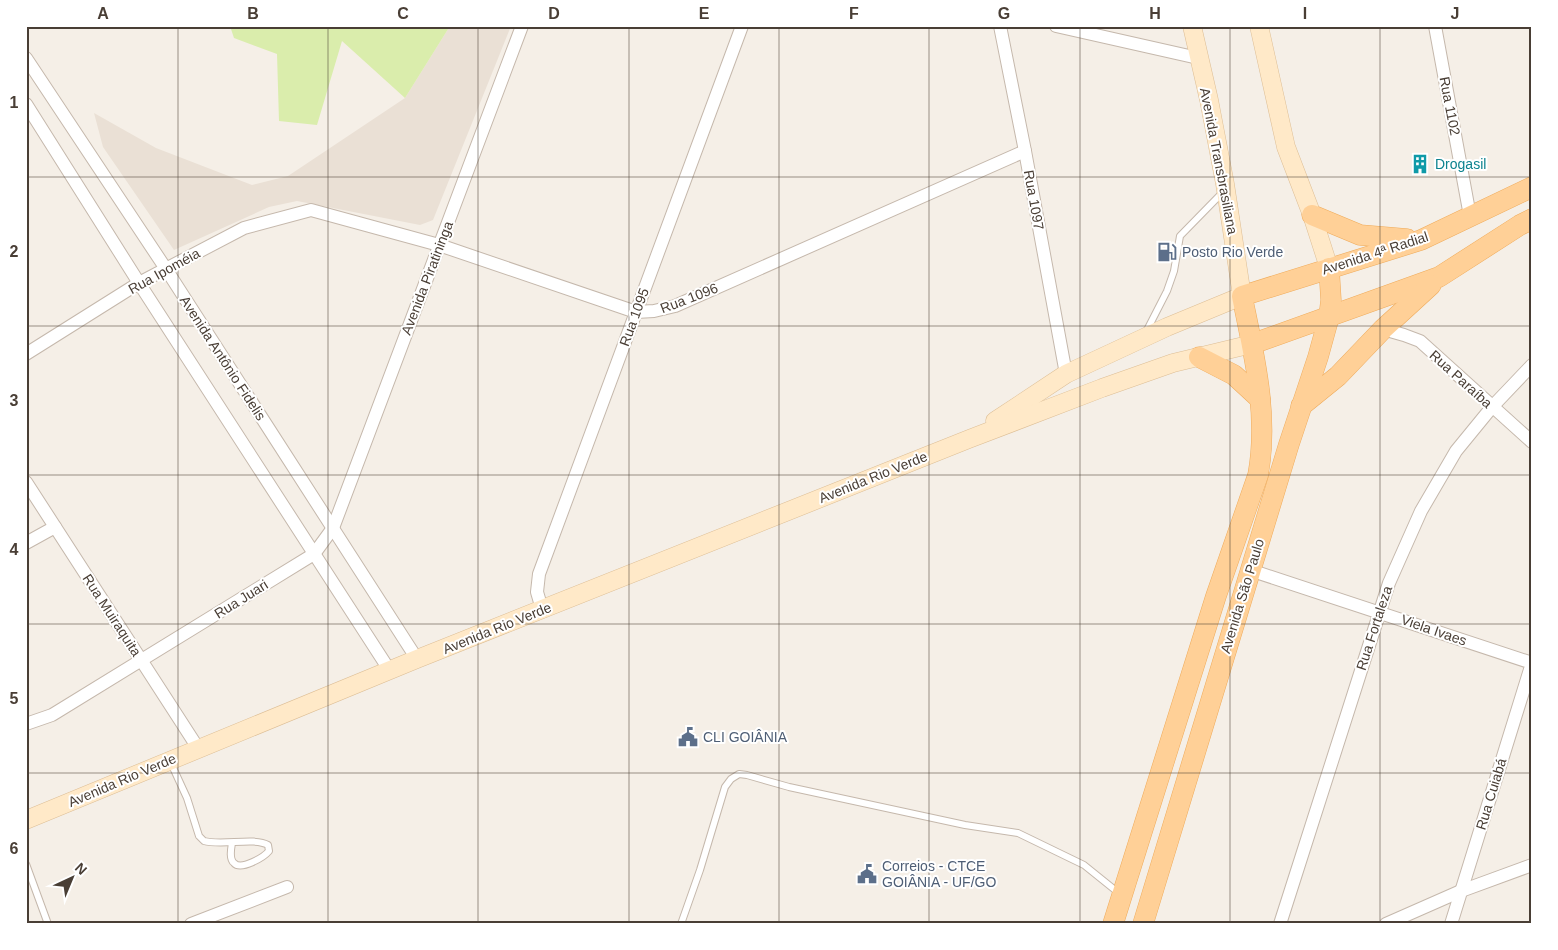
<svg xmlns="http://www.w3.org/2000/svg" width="1558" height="950" viewBox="0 0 1558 950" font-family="Helvetica,sans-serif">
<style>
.residential{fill:#eae0d5}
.green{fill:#daedac}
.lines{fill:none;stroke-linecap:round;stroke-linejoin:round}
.lane-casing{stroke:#c5b8ac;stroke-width:8}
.street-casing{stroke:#c5b8ac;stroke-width:14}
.secondary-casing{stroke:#ddbe95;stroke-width:19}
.primary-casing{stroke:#efab5b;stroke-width:21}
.lane{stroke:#fff;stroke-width:6}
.street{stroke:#fff;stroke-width:12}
.secondary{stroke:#ffe9c8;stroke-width:18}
.primary{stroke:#ffd097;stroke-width:20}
.grid{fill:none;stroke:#493e35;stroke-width:1;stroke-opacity:0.55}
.labels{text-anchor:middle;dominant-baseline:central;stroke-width:4;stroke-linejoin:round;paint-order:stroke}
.street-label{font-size:14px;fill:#493e35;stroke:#fff}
.culture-label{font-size:14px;fill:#0d838f;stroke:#fff;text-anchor:start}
.service-label{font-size:14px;fill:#4e5e75;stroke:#fff;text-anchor:start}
.neatline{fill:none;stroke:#493e35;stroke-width:2}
.grid-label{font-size:16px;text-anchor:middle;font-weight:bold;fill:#493e35}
</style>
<rect width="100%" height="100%" fill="#f5efe7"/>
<polygon class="residential" points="450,26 511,26 433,220 420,225 297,201 269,207 174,250 103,147 94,113 156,148 252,185 288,176 405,98"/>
<polygon class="green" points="230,26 450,26 405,98 342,41 317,125 279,121 277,54 234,38"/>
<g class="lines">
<defs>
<g id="lane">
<polyline points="1146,332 1167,291 1174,271 1180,236 1224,191"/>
<path d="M170,761L187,798L199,836L204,841C222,846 255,837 268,845L269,851C264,857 241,871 234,863C229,859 231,849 232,843"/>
<polyline points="26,864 48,924"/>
<polyline points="681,924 700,870 725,787 731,779 739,774 747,775 789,787 965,825 1018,833 1084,865 1120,894"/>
</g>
<g id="street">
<polyline points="1000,26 1025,151 1066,374"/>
<polyline points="1056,26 1198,58"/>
<polyline points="1435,26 1470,216"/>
<polyline points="26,58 166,269 417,659"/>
<polyline points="26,104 139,283 390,671"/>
<polyline points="1383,329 1404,335 1420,341 1532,442"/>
<polyline points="26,354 139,283 244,228 311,210 439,245 636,312 654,311 675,306 1025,151"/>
<polyline points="26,482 198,748"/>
<polyline points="26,543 55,527"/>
<polyline points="1250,570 1532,663 1451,924"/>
<polyline points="542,609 537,592 539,574 742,26"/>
<polyline points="26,724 52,715 314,554 333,528 522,26"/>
<polyline points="191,924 287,887"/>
<polyline points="1280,924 1389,583 1421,511 1456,451 1492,407 1532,365"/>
<polyline points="1386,924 1461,891 1532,865"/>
</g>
<g id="secondary">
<polyline points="1259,26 1286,147 1312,215 1329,268"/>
<polyline points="995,421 1066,374 1167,327 1242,296 1225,184 1209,100 1192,26"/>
<polyline points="26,820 417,659 969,439 1102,388 1173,363 1252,344"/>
</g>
<g id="primary">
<polyline points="1312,215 1360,235 1407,239"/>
<polyline points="1252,344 1439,277 1520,225 1532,219"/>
<polyline points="1199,357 1234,375 1260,399"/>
<polyline points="1301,406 1338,376 1383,329 1431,285"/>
<path d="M1113,924L1216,596L1258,475C1269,415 1254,355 1242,296L1421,240L1532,187"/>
<polyline points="1143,924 1289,444 1318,357 1329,317 1331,300 1329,268"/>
</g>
</defs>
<use href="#lane" class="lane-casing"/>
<use href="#street" class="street-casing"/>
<use href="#secondary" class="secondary-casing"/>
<use href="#primary" class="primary-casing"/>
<use href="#lane" class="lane"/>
<use href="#street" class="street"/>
<use href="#secondary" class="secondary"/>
<use href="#primary" class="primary"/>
</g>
<path class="grid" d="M178,26V924M328,26V924M478,26V924M629,26V924M779,26V924M929,26V924M1080,26V924M1230,26V924M1380,26V924M26,177H1532M26,326H1532M26,475H1532M26,624H1532M26,773H1532"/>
<defs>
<symbol id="building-bare" viewBox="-9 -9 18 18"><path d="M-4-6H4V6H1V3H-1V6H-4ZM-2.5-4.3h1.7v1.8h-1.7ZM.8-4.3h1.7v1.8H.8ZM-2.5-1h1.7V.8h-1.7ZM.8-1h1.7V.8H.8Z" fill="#0f9aa8" stroke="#fff" stroke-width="2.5" paint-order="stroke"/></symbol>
<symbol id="fuel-bare" viewBox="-9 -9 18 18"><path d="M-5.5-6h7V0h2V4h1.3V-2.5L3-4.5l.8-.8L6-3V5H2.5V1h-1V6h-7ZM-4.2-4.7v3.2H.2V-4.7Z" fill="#5c6f8a" stroke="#fff" stroke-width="2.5" paint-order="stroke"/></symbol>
<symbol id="civic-bare" viewBox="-9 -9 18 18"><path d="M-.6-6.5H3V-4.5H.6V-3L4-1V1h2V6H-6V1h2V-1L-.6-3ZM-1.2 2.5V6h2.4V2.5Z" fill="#5c6f8a" stroke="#fff" stroke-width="2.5" paint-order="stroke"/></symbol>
</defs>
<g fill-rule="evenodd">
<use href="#building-bare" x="1406" y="150" width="28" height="28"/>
<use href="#fuel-bare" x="1153" y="238" width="28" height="28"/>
<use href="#civic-bare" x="674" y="723" width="28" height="28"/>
<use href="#civic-bare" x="853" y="860" width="28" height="28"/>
</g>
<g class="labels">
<g class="street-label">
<text transform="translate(1450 106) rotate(79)">Rua 1102</text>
<text transform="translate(1219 161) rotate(79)">Avenida Transbrasiliana</text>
<text transform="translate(1034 200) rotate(80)">Rua 1097</text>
<text transform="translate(1375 253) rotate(-18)">Avenida 4ª Radial</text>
<text transform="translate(164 271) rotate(-29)">Rua Ipoméia</text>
<text transform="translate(427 278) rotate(-69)">Avenida Piratininga</text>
<text transform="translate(689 298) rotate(-21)">Rua 1096</text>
<text transform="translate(634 317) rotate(-70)">Rua 1095</text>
<text transform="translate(223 358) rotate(57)">Avenida Antônio Fidelis</text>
<text transform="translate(1461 379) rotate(42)">Rua Paraíba</text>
<text transform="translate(873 477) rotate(-22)">Avenida Rio Verde</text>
<text transform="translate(1242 596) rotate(-73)">Avenida São Paulo</text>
<text transform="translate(241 599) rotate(-32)">Rua Juari</text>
<text transform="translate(112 615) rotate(57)">Rua Muiraquita</text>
<text transform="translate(497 628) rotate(-22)">Avenida Rio Verde</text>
<text transform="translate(1374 628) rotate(-72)">Rua Fortaleza</text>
<text transform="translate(1434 630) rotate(19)">Viela Ivaes</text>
<text transform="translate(122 780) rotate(-23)">Avenida Rio Verde</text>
<text transform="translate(1491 794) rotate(-73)">Rua Cuiabá</text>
</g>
<g class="culture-label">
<text x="1435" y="164">Drogasil</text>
</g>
<g class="service-label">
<text x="1182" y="252">Posto Rio Verde</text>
<text x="703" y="737">CLI GOIÂNIA</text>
<text x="882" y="866">Correios - CTCE<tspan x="882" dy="16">GOIÂNIA - UF/GO</tspan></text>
</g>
</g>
<rect width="1558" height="950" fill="none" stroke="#ffffff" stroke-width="55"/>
<g transform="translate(72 878) rotate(44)" stroke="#ffffff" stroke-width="4" paint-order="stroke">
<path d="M0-4L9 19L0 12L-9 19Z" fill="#493e35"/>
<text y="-8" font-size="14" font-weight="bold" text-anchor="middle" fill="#493e35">N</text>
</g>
<rect x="28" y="28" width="1502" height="894" class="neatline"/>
<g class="grid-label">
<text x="103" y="19">A</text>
<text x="253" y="19">B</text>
<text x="403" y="19">C</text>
<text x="554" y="19">D</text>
<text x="704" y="19">E</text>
<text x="854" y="19">F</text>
<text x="1004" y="19">G</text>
<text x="1155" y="19">H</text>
<text x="1305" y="19">I</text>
<text x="1455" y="19">J</text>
<text x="14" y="108">1</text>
<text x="14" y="257">2</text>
<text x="14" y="406">3</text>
<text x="14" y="555">4</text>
<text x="14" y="704">5</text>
<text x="14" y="854">6</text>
</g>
</svg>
